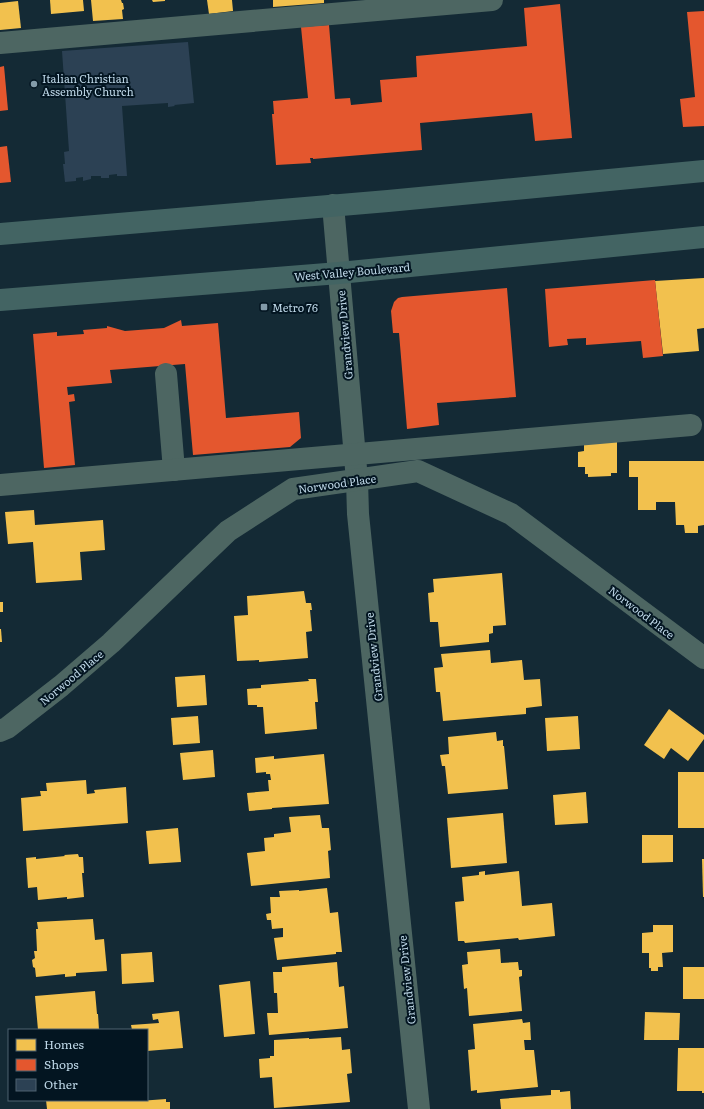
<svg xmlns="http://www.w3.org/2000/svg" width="704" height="1109" viewBox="0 0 704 1109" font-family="Literata,serif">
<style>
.homes{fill:#f2c14e}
.shops{fill:#e4572e}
.building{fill:#2c4154}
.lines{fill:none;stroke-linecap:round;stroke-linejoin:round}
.minor{stroke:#4d6662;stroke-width:22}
.major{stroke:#436463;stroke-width:22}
.poi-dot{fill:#839ba9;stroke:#031521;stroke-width:1.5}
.labels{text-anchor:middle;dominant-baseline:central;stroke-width:4;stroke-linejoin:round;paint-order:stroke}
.poi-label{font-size:11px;fill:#bfd8e8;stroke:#031521;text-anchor:start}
.street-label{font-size:11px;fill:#bfd8e8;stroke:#031521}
</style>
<rect width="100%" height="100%" fill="#142a35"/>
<g class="homes">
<polygon points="50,0 83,0 84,11 51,14"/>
<polygon points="91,0 121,0 122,3 123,3 124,9 122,10 123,19 93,21"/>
<polygon points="152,0 165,0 165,1 153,2"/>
<polygon points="207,0 232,0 233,11 209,14"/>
<polygon points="273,0 324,0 324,3 273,7"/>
<polygon points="18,1 21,28 0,30 0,3"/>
<polygon points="704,278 704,328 697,329 699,351 663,354 655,281"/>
<polygon points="584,441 617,441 617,473 611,473 611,476 588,477 588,474 585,474 585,467 578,467 578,452 584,451"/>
<polygon points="629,461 704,461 704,525 698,526 698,533 685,533 684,525 676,525 675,502 656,502 656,510 638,510 638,477 629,477"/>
<polygon points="34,510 35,525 103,520 105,550 80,552 82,580 36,583 33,542 8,544 5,512"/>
<polygon points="502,573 506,625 493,626 493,633 489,634 489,642 440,647 438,622 430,622 428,593 434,592 433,579"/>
<polygon points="304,591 306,603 311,603 312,610 310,610 312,631 306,632 308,658 259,662 259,660 237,661 234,616 248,615 247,596"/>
<rect x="0" y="602" width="3" height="10"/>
<polygon points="0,629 1,629 2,642 0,642"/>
<polygon points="490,650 491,663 522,660 524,680 540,679 542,706 526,708 526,714 443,721 440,692 436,692 434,668 443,667 441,654"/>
<polygon points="205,675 207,705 177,707 175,677"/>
<polygon points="308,679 316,679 318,702 315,702 317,729 265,734 263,707 257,707 257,705 248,705 247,689 261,688 261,685 309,681"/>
<polygon points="669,709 704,735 704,739 688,761 671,748 664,759 644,745"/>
<polygon points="198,716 200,743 173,745 171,718"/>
<polygon points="578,716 580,749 547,751 545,718"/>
<polygon points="496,732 497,741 503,740 503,746 504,746 508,789 448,794 445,766 442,766 440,755 449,754 448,737"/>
<polygon points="213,750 215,777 183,780 180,753"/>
<polygon points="324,754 329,804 272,808 272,809 249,811 247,793 269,791 268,780 271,780 270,774 266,774 266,772 256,773 255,758 274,756 274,759"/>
<rect x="678" y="772" width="26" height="56"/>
<polygon points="86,780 87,794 95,793 94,790 126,787 128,823 23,831 21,798 41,796 40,791 47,791 46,783"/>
<polygon points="586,792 588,823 555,825 553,795"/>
<polygon points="503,813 507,863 451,868 447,818"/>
<polygon points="320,815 322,828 329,828 331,850 328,851 330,878 251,886 247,853 265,851 264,838 274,837 274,834 291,832 289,817"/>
<polygon points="178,828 181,862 149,864 146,831"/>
<polygon points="642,835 673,835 673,862 642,863"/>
<polygon points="78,854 79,857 83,857 84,873 82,873 84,897 67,899 67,897 38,900 37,887 28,888 26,858 36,857 36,859 65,856 64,855"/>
<polygon points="702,859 704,859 704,897 703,897"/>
<polygon points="485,871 485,875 519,871 522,906 552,903 555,936 519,940 518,938 465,943 464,941 458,941 455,902 464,901 462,877 479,875 479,872"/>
<polygon points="327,888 330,913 338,912 342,952 336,952 336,954 277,960 274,938 283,937 283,928 272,929 271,920 267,920 266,914 271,913 270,897 280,897 279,891 299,890 299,891"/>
<polygon points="93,919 95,940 104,939 107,971 76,973 76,976 65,977 65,974 36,977 35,968 33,967 32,960 35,958 34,951 37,951 36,929 38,929 37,922"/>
<polygon points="653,925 673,925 673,952 662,953 663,967 658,967 658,971 651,971 651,968 649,968 649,953 642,953 642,933 653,932"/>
<polygon points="500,949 501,963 518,962 519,970 522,970 522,976 519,977 522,1011 469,1016 467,988 464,989 462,965 468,964 467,952"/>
<polygon points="152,952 154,982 122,984 121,954"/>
<polygon points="337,962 339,987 344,986 348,1028 269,1035 267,1013 278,1013 277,993 274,993 273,972 282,972 282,967"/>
<rect x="683" y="967" width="21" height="32"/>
<polygon points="250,981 255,1034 224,1037 219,985"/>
<polygon points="95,991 97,1014 98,1014 99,1030 38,1030 35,996"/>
<polygon points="179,1011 183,1048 147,1051 147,1030 132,1030 131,1025 159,1023 158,1019 153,1020 152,1014"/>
<polygon points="645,1012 680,1013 679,1040 644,1040"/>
<polygon points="522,1019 523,1023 530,1022 531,1040 524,1040 525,1050 534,1050 538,1087 477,1093 477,1090 471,1091 468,1050 475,1049 473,1024"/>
<polygon points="341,1037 342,1050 350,1049 352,1073 347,1074 350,1102 274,1108 272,1077 260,1078 259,1059 270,1058 270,1056 274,1056 274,1040 309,1038 309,1039"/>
<polygon points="678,1048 704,1048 704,1093 702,1093 702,1091 677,1091"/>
<polygon points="551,1090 560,1090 560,1092 570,1091 571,1109 501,1109 500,1099 551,1095"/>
<polygon points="166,1099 166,1102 170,1102 170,1109 47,1109 46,1100 139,1101"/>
</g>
<g class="shops">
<polygon points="560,4 572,138 535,141 532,113 420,123 422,150 313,159 313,158 310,158 311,163 276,165 272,114 274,114 273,101 308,98 301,27 329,25 335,99 350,98 351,105 382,102 380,80 417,77 416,56 527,46 524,8"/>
<polygon points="704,11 704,126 683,127 680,99 695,97 687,12"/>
<polygon points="4,66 8,110 0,111 0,67"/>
<polygon points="7,146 11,182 0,183 0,147"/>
<polygon points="655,280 663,356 643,358 641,341 586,345 586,338 567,339 568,345 549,347 545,289"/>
<polygon points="507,288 516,397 437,403 439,425 407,429 399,333 393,333 391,311 394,302 398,298 402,297"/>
<polygon points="181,320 182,326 218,323 226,418 299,412 301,438 290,447 193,455 185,364 110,370 112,383 67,387 68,395 74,394 75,401 69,402 75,465 44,468 33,334 57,332 57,336 84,334 83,330 107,328 107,326 125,331 164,328"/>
</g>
<polygon class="building" points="188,42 194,103 174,105 175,106 168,107 168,103 122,106 127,176 117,176 117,174 109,175 109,178 101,178 101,176 91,176 91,179 83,181 83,177 76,178 76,181 65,182 63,164 65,164 64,152 69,151 62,51"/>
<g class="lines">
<g class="minor">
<polyline points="0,43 492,0"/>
<polyline points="333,205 357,480 358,514 419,1109"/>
<polyline points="166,374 174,470"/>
<polyline points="0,485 691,425"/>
<polyline points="0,731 7,728 61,686 111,643 228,531 293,489 418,471 511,514 704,658"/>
</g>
<g class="major">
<polyline points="0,234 388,201 704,171"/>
<polyline points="0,300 339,273 704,237"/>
</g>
</g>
<g class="poi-dot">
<circle cx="34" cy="84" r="4"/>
<rect x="260" y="303" width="8" height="8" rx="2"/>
</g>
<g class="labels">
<g class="poi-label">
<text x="42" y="78">Italian Christian<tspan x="42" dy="13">Assembly Church</tspan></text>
<text x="272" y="307">Metro 76</text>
</g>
<g class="street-label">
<text transform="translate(352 271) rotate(-5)">West Valley Boulevard</text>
<text transform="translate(344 335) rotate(-95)">Grandview Drive</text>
<text transform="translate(337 483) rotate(-8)">Norwood Place</text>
<text transform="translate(642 612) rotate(37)">Norwood Place</text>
<text transform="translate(373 657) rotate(-96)">Grandview Drive</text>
<text transform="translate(71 677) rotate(-40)">Norwood Place</text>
<text transform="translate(406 980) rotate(-96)">Grandview Drive</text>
</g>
</g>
<rect x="8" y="1029" width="140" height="72" fill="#031521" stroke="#4e6371"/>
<rect x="16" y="1039" width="20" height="12" fill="#f2c14e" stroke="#4e6371"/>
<text x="44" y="1049" font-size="12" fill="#bfd8e8">Homes</text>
<rect x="16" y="1059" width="20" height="12" fill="#e4572e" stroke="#4e6371"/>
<text x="44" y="1069" font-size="12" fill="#bfd8e8">Shops</text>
<rect x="16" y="1079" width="20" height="12" fill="#2c4154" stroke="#4e6371"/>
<text x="44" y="1089" font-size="12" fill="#bfd8e8">Other</text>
</svg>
